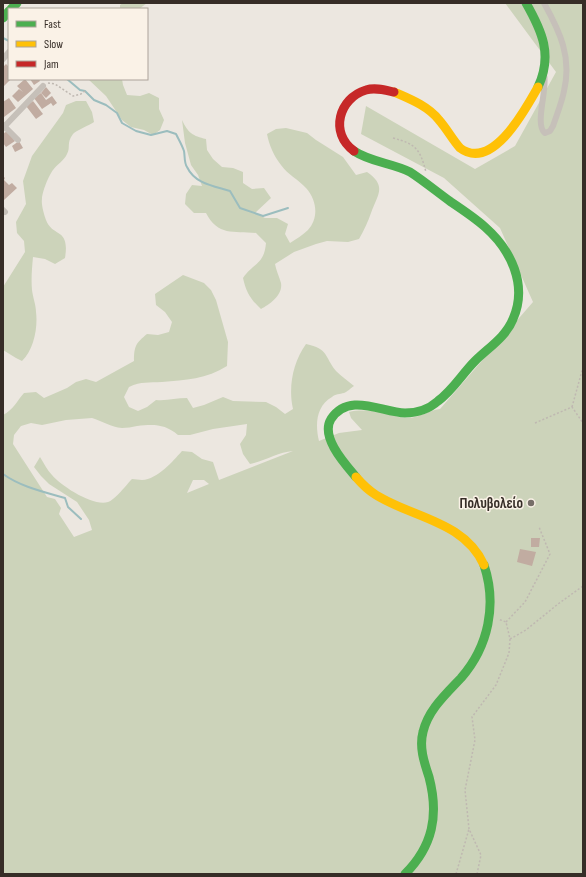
<svg xmlns="http://www.w3.org/2000/svg" width="586" height="877" viewBox="0 0 586 877" font-family="'Sofia Sans Condensed',sans-serif">
<style>
.green{fill:#ccd3ba;fill-rule:evenodd}
.lines{fill:none;stroke-linecap:round;stroke-linejoin:round}
.stream{stroke:#9bbdbe;stroke-width:2}
.building{fill:#c1aca1}
.path{stroke:#bfb8b1;stroke-width:1.5;stroke-dasharray:2 2;stroke-linecap:butt}
.street{stroke:#c6c0b9;stroke-width:6}
.fast{stroke:#4caf50;stroke-width:9}
.slow{stroke:#ffc107;stroke-width:9}
.jam{stroke:#c62828;stroke-width:9}
.poi-dot{fill:#766e68;stroke:#faf2e7;stroke-width:1.5}
.labels{text-anchor:middle;dominant-baseline:central;stroke-width:3;stroke-linejoin:round;paint-order:stroke}
.poi-label{font-size:15px;font-weight:bold;fill:#362d27;stroke:#faf2e7;text-anchor:end}
</style>
<rect width="100%" height="100%" fill="#ece7e0"/>
<g class="green">
<polygon points="123,3 147,3 139,9 120,9 120,5"/>
<path d="M505,3H583V874H3V415C13,410 17,401 24,393L36,392L44,398L67,388L76,382L86,379L96,382L134,361C134,346 136,343 147,334L158,335L169,332L172,322L165,312L156,305L155,294L183,275L204,283L211,290L216,300L228,342L227,366C207,379 185,380 162,382C148,383 142,381 129,387L124,397L129,407L138,411L147,407L156,400C167,401 176,398 187,398L193,408L204,405L223,397L233,401L266,402L276,407L285,414L293,409C288,387 293,362 306,344C329,349 324,356 336,371C341,376 348,381 354,386C351,388 347,392 344,393C340,394 335,394 332,397C316,406 315,425 319,441L339,433L362,430L351,418L349,412C360,409 375,411 386,413C394,415 399,418 407,418C419,418 429,410 440,409L533,302L500,228L444,178L361,134L366,106L475,169L515,146L556,72ZM92,418C102,421 111,427 122,428C127,428 132,427 137,426C154,424 165,424 178,435H190L213,429L247,424L246,435L240,444L243,454L250,464C265,461 278,452 293,451L219,480L213,462L202,459L192,452L182,451C172,462 158,479 142,480C139,480 135,479 132,479C127,484 115,500 108,502C94,507 61,486 52,475C47,470 44,463 40,457L34,467L41,476L49,484L77,502L89,520L92,530L74,537L59,514L61,508L55,499L47,497L13,444L14,435L21,426L31,423L42,425L66,420ZM193,480H204L209,484L187,493Z"/>
<polygon points="88,79 122,79 123,85 127,95 140,96 149,93 159,98 159,109 164,120 160,130 153,135 144,130 131,127 122,120 106,96"/>
<path d="M76,101H86L92,112L94,122C90,125 75,131 73,134C66,143 71,147 67,154C64,161 57,164 53,170C49,175 42,192 42,199C41,204 44,215 46,220C53,238 70,227 65,258L55,264L45,259L33,257C32,268 31,279 32,290C33,298 36,305 36,312C38,327 34,350 22,361L16,358L3,350V287L25,252L24,241L17,233L16,222L26,204L23,181L32,156L63,113L66,105Z"/>
<path d="M182,120C188,133 193,136 206,139L207,150L213,159L222,167L233,168L243,172V183L252,189L264,188L271,198L255,213L265,218H277L288,224L285,234L290,243C296,239 303,235 308,230C319,218 317,200 306,188C299,180 288,175 281,165C274,156 269,145 267,134L276,129L286,128L307,133L316,140L343,157L356,175L367,172C387,186 378,194 371,213C368,222 364,230 359,239L348,242L327,241L316,244L294,252L275,264C276,270 279,276 281,283C283,295 270,304 261,309C251,300 246,292 243,278C254,262 264,265 266,243L256,233C233,231 218,236 206,213H194L185,204L186,194L192,185L202,186L198,175L191,165L185,143Z"/>
</g>
<g class="lines">
<g class="stream">
<polyline points="3,38 9,41"/>
<path d="M67,79L80,90L85,91L94,100L106,105L117,113L122,123L136,131L151,135L167,131L176,134C179,140 182,145 184,151C185,156 184,163 187,167C195,184 214,186 230,191L240,208L263,216L288,208"/>
<path d="M3,474C21,487 44,492 65,498L68,507L81,519"/>
</g>
</g>
<g class="building">
<polygon points="6,64 9,67 9,79 11,79 4,86 3,85 3,67"/>
<polygon points="25,79 33,89 18,102 12,96 19,89 23,92 17,86"/>
<polygon points="30,79 39,79 40,81 34,85"/>
<polygon points="46,87 51,93 46,98 41,93"/>
<polygon points="41,93 46,100 52,96 57,103 53,106 51,103 42,109 34,98"/>
<polygon points="9,98 16,108 4,117 3,102"/>
<polygon points="33,101 43,114 36,119 26,106"/>
<polygon points="7,131 15,141 6,147 3,143 3,134"/>
<polygon points="19,141 23,148 15,152 12,146"/>
<polygon points="3,176 5,178 4,180 9,185 12,183 17,188 4,200"/>
<polygon points="531,538 540,538 539,547 531,547"/>
<polygon points="520,549 536,552 532,566 517,562"/>
</g>
<g class="lines">
<g class="path">
<polyline points="48,83 55,84 73,96 81,94 85,91"/>
<path d="M393,138C416,144 420,149 426,172"/>
<polyline points="572,407 583,367"/>
<polyline points="535,423 572,407 583,423"/>
<polyline points="506,622 525,602 550,554 539,527"/>
<polyline points="510,639 526,630 558,604 583,586"/>
<polyline points="456,874 469,829"/>
<polyline points="477,874 481,855 469,829 465,790 475,740 472,717 496,685 509,653 510,639 506,622 498,619"/>
</g>
<g class="street">
<polyline points="3,59 9,52"/>
<path d="M544,75C548,88 534,125 545,133L550,131L553,126C557,114 562,102 564,91C572,57 560,32 544,3"/>
<polyline points="3,125 18,140"/>
<polyline points="3,128 43,86"/>
<polyline points="3,210 5,212"/>
</g>
<g class="fast">
<path d="M526,3C542,31 553,55 538,87"/>
<polyline points="11,9 17,3"/>
<polyline points="3,18 9,11"/>
<path d="M354,151C370,162 392,163 410,172C424,181 437,192 451,202C463,210 475,218 485,227C511,250 528,285 513,319C506,337 488,348 475,361C462,374 453,390 438,401C429,409 417,413 405,413C381,412 349,392 331,419C320,437 345,464 356,477"/>
<path d="M405,874C433,846 439,815 429,777C424,762 419,747 423,732C428,710 446,694 461,678C489,646 497,604 484,565"/>
</g>
<g class="slow">
<path d="M394,92C410,99 428,106 439,120C447,129 452,139 460,148C492,172 525,110 538,87"/>
<path d="M356,477C362,484 368,490 376,495C413,518 464,521 484,565"/>
</g>
<path class="jam" d="M354,151C329,133 339,98 366,90C375,87 385,90 394,92"/>
</g>
<circle class="poi-dot" cx="531" cy="503" r="4"/>
<g class="labels">
<g class="poi-label">
<text x="523" y="503">Πολυβολείο</text>
</g>
</g>
<rect width="586" height="877" fill="none" stroke="#362d27" stroke-width="8"/>
<rect x="8" y="8" width="140" height="72" fill="#faf2e7" stroke="#aca39a"/>
<rect x="16" y="21" width="20" height="6" fill="#4caf50" stroke="#aca39a"/>
<text x="44" y="28" font-size="12" fill="#362d27">Fast</text>
<rect x="16" y="41" width="20" height="6" fill="#ffc107" stroke="#aca39a"/>
<text x="44" y="48" font-size="12" fill="#362d27">Slow</text>
<rect x="16" y="61" width="20" height="6" fill="#c62828" stroke="#aca39a"/>
<text x="44" y="68" font-size="12" fill="#362d27">Jam</text>
</svg>
